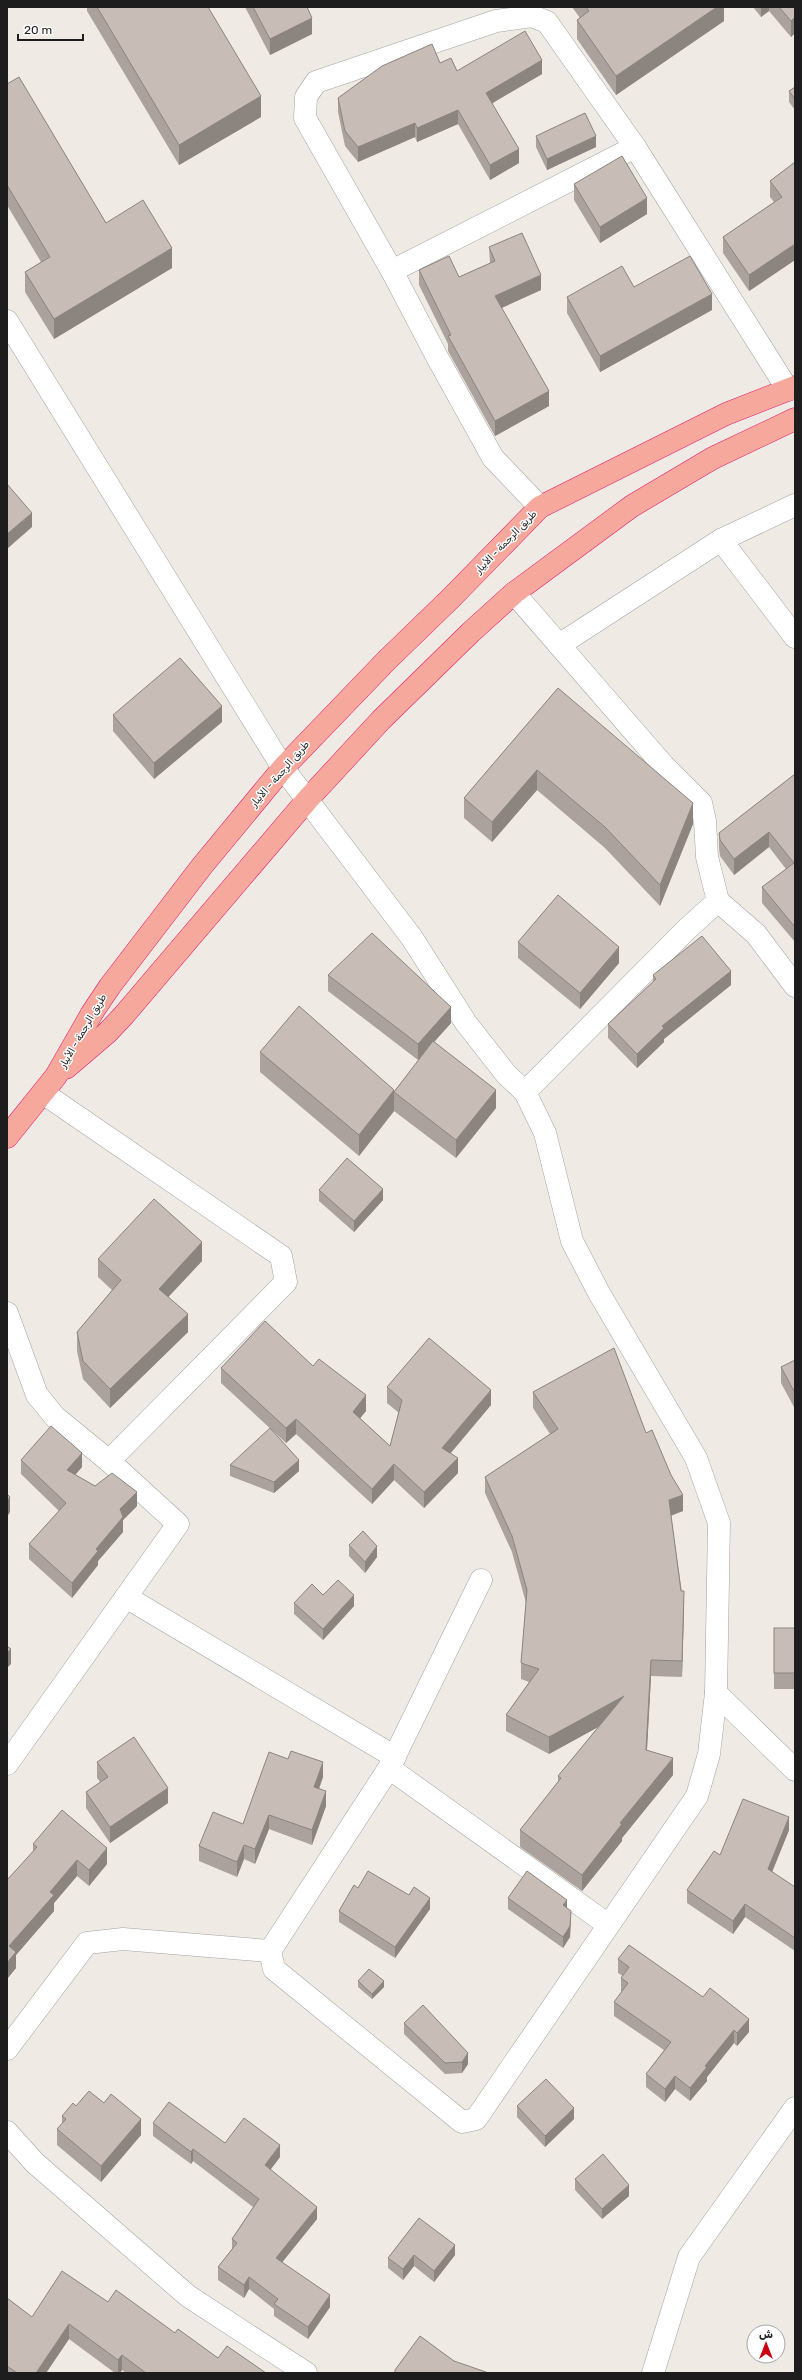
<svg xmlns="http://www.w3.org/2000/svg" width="802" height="2380" viewBox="0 0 802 2380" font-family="Rubik,'Noto Sans Arabic',sans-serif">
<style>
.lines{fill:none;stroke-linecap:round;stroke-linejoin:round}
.minor-casing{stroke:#a4a4a4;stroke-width:23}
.trunk-casing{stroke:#e5186d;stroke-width:23}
.minor{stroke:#fff;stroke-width:22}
.trunk{stroke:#f6a89c;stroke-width:22}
.wall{fill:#aba29d}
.shaded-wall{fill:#8b847f}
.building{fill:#c7bcb6;stroke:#8b847f}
.labels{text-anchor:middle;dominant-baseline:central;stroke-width:3;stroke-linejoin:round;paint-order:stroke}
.street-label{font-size:10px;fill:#1d1d1d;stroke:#fff}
</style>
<rect width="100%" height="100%" fill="#efeae3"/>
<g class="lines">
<defs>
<g id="minor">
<polyline points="392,271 635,147"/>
<polyline points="7,321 283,768 412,938 466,1023 506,1074 525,1092 545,1133 572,1241 599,1293 696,1458 719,1523 716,1693 709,1754 697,1796 476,2119 462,2122 274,1969 270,1951 389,1768 481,1580"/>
<polyline points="540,507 493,458 437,357 392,271 305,118 306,97 316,82 496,21 532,16 547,22 635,147 788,390"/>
<polyline points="721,540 795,637"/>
<polyline points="514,593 664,766 701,803 705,821 707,857 718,901 688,928 525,1092"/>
<polyline points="559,645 721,540 795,505"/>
<polyline points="718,901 756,934 795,986"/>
<polyline points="43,1093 281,1256 286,1282 109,1461"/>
<polyline points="7,1313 37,1395 55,1417 109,1461 178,1524 7,1764"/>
<polyline points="126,1597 395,1757"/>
<polyline points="716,1693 795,1770"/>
<polyline points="389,1768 607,1924"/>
<polyline points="7,2049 87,1943 123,1939 270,1951"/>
<polyline points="7,2132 35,2163 188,2296 306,2373"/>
<polyline points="653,2373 689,2257 795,2108"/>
</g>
<g id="trunk">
<polyline points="66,1068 107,1033 124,1015 308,799 381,720 471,632 514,593 632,506 713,458 795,419"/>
<polyline points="7,1137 56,1076 92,1013 110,986 202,866 283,768 387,660 451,598 540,507 726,414 795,387"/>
</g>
</defs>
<use href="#minor" class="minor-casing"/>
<use href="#trunk" class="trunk-casing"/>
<use href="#minor" class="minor"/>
<use href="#trunk" class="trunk"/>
</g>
<g class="wall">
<polygon points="87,7 208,7 261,117 179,165 87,11"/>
<polygon points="245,7 307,7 312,34 270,55"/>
<polygon points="572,7 724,7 724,21 616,95 577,39 577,20 580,18"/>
<polygon points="753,7 795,7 795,33 791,37 769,11 761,17"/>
<polygon points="440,63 457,71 542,74 492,103 519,163 490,180 458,124 417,142 415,137 358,162 345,146 338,112 338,98"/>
<polygon points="7,84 106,223 172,268 54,339 25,292 25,272 41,262 7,205"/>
<polygon points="795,87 795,110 789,102 789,91"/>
<polygon points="536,136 596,147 547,170 536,147"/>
<polygon points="795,162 795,260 749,291 723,253 723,237 774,202 770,197 770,181"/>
<polygon points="574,184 647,214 600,243 574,200"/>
<polygon points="489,247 541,290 501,308 549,406 495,436 448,351 448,344 419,285 419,270 459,277 490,263"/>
<polygon points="634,287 712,310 600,372 567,313 567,297"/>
<polygon points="558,688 693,824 660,906 605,848 537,790 492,842 464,818 464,798"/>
<polygon points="113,715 222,722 154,779 113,731"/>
<polygon points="795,774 795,942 762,903 762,887 786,869 769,847 734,875 720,856 719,848 719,833"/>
<polygon points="518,942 619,963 580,1009 518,958"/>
<polygon points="328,975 451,1023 434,1042 496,1108 456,1158 394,1111 359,1156 260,1072 260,1052 394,1092 427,1050 418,1060 328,991"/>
<polygon points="653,975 731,985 664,1039 664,1042 637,1068 608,1038 608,1024 653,982"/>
<polygon points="319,1190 383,1200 354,1232 319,1201"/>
<polygon points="98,1259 202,1261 168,1297 188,1332 110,1408 83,1379 77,1351 77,1332 112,1290 98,1277"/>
<polygon points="795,1360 795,1409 781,1383 781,1367"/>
<polygon points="313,1366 366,1411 360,1418 390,1446 399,1413 387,1403 387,1387 491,1405 451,1453 458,1473 424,1508 394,1480 372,1504 296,1434 286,1443 221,1383 221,1368"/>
<polygon points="533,1392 646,1433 683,1511 671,1516 684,1607 682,1677 651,1676 647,1750 673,1775 622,1838 622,1841 582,1891 520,1847 520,1830 558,1782 558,1776 599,1726 549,1754 506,1731 506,1715 529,1682 521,1679 521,1663 526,1603 512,1552 485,1493 485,1477 550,1434 533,1408"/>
<polygon points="21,1460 82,1467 75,1475 95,1486 137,1506 123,1520 123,1532 98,1561 98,1565 72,1598 29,1559 29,1544 59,1511 21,1474"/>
<polygon points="230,1465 299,1471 274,1493 230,1476"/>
<polygon points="349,1545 377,1557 365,1573 349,1556"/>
<polygon points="323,1595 354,1606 323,1640 294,1614 294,1603"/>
<rect x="774" y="1628" width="21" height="61"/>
<polygon points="97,1762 168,1803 110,1843 86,1808 86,1792 100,1782 97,1778"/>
<polygon points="323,1777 319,1789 326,1806 312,1845 269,1829 255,1864 244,1859 237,1877 199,1861 199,1846 243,1824"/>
<polygon points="789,1830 772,1872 795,1887 795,1951 745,1917 733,1934 687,1903 687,1890"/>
<polygon points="33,1844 107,1864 89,1886 77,1876 54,1903 54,1911 16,1955 16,1968 7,1979 33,1851"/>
<polygon points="358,1888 430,1909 395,1958 339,1922 339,1911"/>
<polygon points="508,1898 567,1908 571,1922 570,1937 563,1948 508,1909"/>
<polygon points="618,1959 749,2032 737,2046 734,2043 707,2077 707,2081 690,2101 675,2089 665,2102 646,2087 646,2074 664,2050 614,2016 614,2002 622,1992 621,1991 621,1978 623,1976 618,1973"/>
<polygon points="358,1981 384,1987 372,1999 358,1987"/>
<polygon points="404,2023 468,2064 462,2073 445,2074 404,2034"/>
<polygon points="76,2106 141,2135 101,2182 57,2145 57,2129 62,2124 62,2116"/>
<polygon points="517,2106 574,2119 545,2147 517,2117"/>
<polygon points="153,2123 225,2143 280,2157 270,2170 317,2219 282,2262 330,2307 308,2339 274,2316 274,2309 249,2289 244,2298 218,2280 218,2267 232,2249 232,2239 253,2207 193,2161 191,2164 153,2136"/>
<polygon points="575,2179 629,2196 602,2219 575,2190"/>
<polygon points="419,2218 455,2255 434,2282 414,2266 403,2280 388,2268 388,2258"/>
<polygon points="7,2298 32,2317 108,2302 175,2333 218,2358 266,2373 126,2373 122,2370 120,2373 115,2373 69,2339 46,2373 7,2373"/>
</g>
<g class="shaded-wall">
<polygon points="717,7 724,7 724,21 616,95 616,76"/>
<polygon points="761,7 769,7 769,11 761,17"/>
<polygon points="795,17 795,33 791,37 791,21"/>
<polygon points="312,18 312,34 270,55 270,39"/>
<polygon points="542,60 542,74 486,107 486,93"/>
<polygon points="261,96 261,117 179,165 179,145"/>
<polygon points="458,110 458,124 417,142 417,128"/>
<polygon points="415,123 415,137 358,162 358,147"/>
<polygon points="596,136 596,147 547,170 547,159"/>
<polygon points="519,149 519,163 490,180 490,165"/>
<polygon points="647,198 647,214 600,243 600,227"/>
<polygon points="795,244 795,260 749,291 749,275"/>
<polygon points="172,248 172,268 54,339 54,319"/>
<polygon points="541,275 541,290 495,311 495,296"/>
<polygon points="712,294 712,310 600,372 600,356"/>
<polygon points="549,391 549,406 495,436 495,421"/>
<polygon points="32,513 32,527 7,549 7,534"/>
<polygon points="222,706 222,722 154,779 154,763"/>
<polygon points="537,770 537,790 492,842 492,822"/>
<polygon points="693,803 693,824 660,906 660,885"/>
<polygon points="769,832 769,847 734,875 734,859"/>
<polygon points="619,947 619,963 580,1009 580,993"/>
<polygon points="731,971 731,985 664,1039 664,1042 637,1068 637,1054 662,1026"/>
<polygon points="451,1007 451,1023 418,1060 418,1044"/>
<polygon points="394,1090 394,1111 359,1156 359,1135"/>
<polygon points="496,1090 496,1108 456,1158 456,1140"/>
<polygon points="383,1189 383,1200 354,1232 354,1221"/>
<polygon points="202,1242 202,1261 159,1307 159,1289"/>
<polygon points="188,1314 188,1332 110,1408 110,1389"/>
<polygon points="491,1390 491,1405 442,1463 442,1448"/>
<polygon points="366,1395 366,1411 353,1427 353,1412"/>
<polygon points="296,1419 296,1434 286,1443 286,1428"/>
<polygon points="82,1453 82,1467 67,1484 67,1470"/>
<polygon points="458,1458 458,1473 424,1508 424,1492"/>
<polygon points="299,1460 299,1471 274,1493 274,1482"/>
<polygon points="394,1464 394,1480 372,1504 372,1489"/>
<polygon points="137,1492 137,1506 123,1520 123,1532 98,1561 98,1565 72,1598 72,1583 96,1549 120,1509"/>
<polygon points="683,1495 683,1511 669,1516 669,1500"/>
<polygon points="10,1497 10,1512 7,1517 7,1501"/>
<polygon points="377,1546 377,1557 365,1573 365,1562"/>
<polygon points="684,1591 684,1607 682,1677 682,1661"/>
<polygon points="354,1595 354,1606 323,1640 323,1629"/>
<polygon points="11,1649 11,1664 7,1668 7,1653"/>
<polygon points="651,1660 651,1676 646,1766 646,1750"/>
<polygon points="624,1696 624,1713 549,1754 549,1737"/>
<polygon points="673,1758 673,1775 622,1838 622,1841 582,1891 582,1875 620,1823"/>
<polygon points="323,1762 323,1777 314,1802 314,1787"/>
<polygon points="168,1788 168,1803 110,1843 110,1827"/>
<polygon points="326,1791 326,1806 312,1845 312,1830"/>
<polygon points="269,1815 269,1829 255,1864 255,1849"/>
<polygon points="789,1817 789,1830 768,1882 768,1869"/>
<polygon points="244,1845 244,1859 237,1877 237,1862"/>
<polygon points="107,1848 107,1864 89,1886 89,1870"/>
<polygon points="77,1860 77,1876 54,1903 54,1911 16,1955 16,1968 7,1979 7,1963 9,1946 50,1892"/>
<polygon points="430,1898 430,1909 395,1958 395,1947"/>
<polygon points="567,1900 567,1911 563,1905"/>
<polygon points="745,1904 745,1917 733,1934 733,1921"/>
<polygon points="571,1911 570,1937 563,1948 563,1937"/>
<polygon points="384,1981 384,1987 372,1999 372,1994"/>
<polygon points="749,2019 749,2032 737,2046 737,2033"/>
<polygon points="734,2030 734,2043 707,2077 707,2081 690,2101 690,2088 705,2066"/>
<polygon points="468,2053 468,2064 462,2073 462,2062"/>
<polygon points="675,2076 675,2089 665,2102 665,2089"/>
<polygon points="574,2108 574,2119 545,2147 545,2136"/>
<polygon points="141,2119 141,2135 101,2182 101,2166"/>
<polygon points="280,2145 280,2157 265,2177 265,2165"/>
<polygon points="193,2149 193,2161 191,2164 191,2152"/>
<polygon points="629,2185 629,2196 602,2219 602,2209"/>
<polygon points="317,2207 317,2219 276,2270 276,2258"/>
<polygon points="455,2245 455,2255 434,2282 434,2271"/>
<polygon points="414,2255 414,2266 403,2280 403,2269"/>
<polygon points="249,2277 249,2289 244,2298 244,2285"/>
<polygon points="330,2295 330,2307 308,2339 308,2327"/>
<polygon points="69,2324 69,2339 46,2373 36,2373"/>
<polygon points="122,2355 122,2370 120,2373 118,2373 118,2360"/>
</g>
<g class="building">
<polygon points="97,7 208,7 261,96 179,145"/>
<polygon points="253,7 307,7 312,18 270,39"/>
<polygon points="586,7 717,7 616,76 577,20 589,11"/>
<polygon points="779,7 795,7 795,17 791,21"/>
<polygon points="525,31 542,60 486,93 519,149 490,165 458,110 417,128 415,123 358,147 345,131 338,98 382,66 432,44 440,63 451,58 457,71"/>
<polygon points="19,77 106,223 143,200 172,248 54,319 25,272 50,257 7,185 7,84"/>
<polygon points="795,87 795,99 789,91"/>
<polygon points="585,113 596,136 547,159 536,136"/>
<polygon points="622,156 647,198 600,227 574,184"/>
<polygon points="795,162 795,244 749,275 723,237 782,197 770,181"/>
<polygon points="522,233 541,275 495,296 549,391 495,421 448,336 451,335 419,270 449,256 459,277 495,261 489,247"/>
<polygon points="690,256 712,294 600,356 567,297 622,266 634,287"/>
<polygon points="7,484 32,513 7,534"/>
<polygon points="180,658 222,706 154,763 113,715"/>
<polygon points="558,688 693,803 660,885 605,827 537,770 492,822 464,798"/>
<polygon points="795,774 795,927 762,887 794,863 769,832 734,859 720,840 719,833"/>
<polygon points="558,895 619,947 580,993 518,942"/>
<polygon points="372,933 451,1007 418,1044 328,975"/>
<polygon points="702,936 731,971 662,1026 664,1028 637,1054 608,1024 656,979 653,975"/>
<polygon points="299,1006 394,1090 359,1135 260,1052"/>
<polygon points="433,1041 496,1090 456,1140 394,1092"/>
<polygon points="347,1158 383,1189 354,1221 319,1190"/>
<polygon points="154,1199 202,1242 159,1289 188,1314 110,1389 83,1361 77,1332 121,1280 98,1259"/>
<polygon points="265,1321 313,1366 319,1359 366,1395 353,1412 390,1446 402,1400 387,1387 429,1338 491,1390 442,1448 458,1458 424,1492 394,1464 372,1489 296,1419 286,1428 221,1368"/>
<polygon points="614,1348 646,1433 652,1430 671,1475 683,1495 669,1500 681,1591 684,1591 682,1661 651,1660 646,1750 673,1758 620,1823 622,1824 582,1875 520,1830 561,1778 558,1776 624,1696 549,1737 506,1715 539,1669 521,1663 527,1590 512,1536 485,1477 558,1429 533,1392"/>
<polygon points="795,1360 795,1393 781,1367"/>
<polygon points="51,1426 82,1453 67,1470 95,1486 112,1473 137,1492 120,1509 123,1517 96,1549 98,1551 72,1583 29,1544 66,1503 21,1460"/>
<polygon points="270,1428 299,1460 274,1482 230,1465"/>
<polygon points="7,1494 10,1497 7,1501"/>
<polygon points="363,1531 377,1546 365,1562 349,1545"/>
<polygon points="338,1580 354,1595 323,1629 294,1603 312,1584 323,1595"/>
<rect x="774" y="1628" width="21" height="45"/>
<polygon points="7,1646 11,1649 7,1653"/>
<polygon points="134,1737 168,1788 110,1827 86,1792 108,1777 97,1762"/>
<polygon points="291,1751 323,1762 314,1787 326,1791 312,1830 269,1815 255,1849 244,1845 237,1862 199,1846 213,1812 243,1824 269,1752 288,1759"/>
<polygon points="743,1799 789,1817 768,1869 795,1887 795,1938 745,1904 733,1921 687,1890 714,1851 720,1855"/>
<polygon points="62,1810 107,1848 89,1870 77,1860 50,1892 54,1895 9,1946 16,1952 7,1963 7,1880 37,1847 33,1844"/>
<polygon points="368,1871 409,1895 414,1887 430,1898 395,1947 339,1911 354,1885 358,1888"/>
<polygon points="527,1871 567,1900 563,1905 571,1911 570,1926 563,1937 508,1898"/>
<polygon points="629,1945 703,1997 710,1988 749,2019 737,2033 734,2030 705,2066 707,2067 690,2088 675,2076 665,2089 646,2074 671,2042 614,2002 628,1983 621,1978 629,1967 618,1959"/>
<polygon points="369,1969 384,1981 372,1994 358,1981"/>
<polygon points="423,2005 468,2053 462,2062 445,2063 404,2023"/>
<polygon points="546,2079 574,2108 545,2136 517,2106"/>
<polygon points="89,2091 104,2103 111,2094 141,2119 101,2166 57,2129 66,2119 62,2116 73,2103 76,2106"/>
<polygon points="169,2102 225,2143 244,2118 280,2145 265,2165 317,2207 276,2258 330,2295 308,2327 274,2304 278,2299 249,2277 244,2285 218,2267 237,2243 232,2239 259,2199 193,2149 191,2152 153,2123"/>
<polygon points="603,2154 629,2185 602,2209 575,2179"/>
<polygon points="419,2218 455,2245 434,2271 414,2255 403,2269 388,2258"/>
<polygon points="62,2271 108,2302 116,2290 175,2333 178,2329 218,2358 227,2346 266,2373 146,2373 122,2355 118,2360 69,2324 36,2373 17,2373 7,2366 7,2298 32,2317"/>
<polygon points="420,2336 454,2361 486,2372 486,2373 395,2373 395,2370"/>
</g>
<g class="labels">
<g class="street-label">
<text transform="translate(506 542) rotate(-46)">طريق الرجمة - الأبيار</text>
<text transform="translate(280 774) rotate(-49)">طريق الرجمة - الأبيار</text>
<text transform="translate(83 1031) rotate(-60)">طريق الرجمة - الأبيار</text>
</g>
</g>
<rect width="802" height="2380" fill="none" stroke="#1d1d1d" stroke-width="16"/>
<g transform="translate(766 2344)"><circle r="19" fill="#ffffff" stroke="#a5a5a5"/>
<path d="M0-3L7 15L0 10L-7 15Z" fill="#cb000f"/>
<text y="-6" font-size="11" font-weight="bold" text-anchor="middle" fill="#1d1d1d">ش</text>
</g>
<path d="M18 34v6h65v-6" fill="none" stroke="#1d1d1d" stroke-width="2"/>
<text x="24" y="34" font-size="12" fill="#1d1d1d" stroke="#ffffff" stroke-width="3" paint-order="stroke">20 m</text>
</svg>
